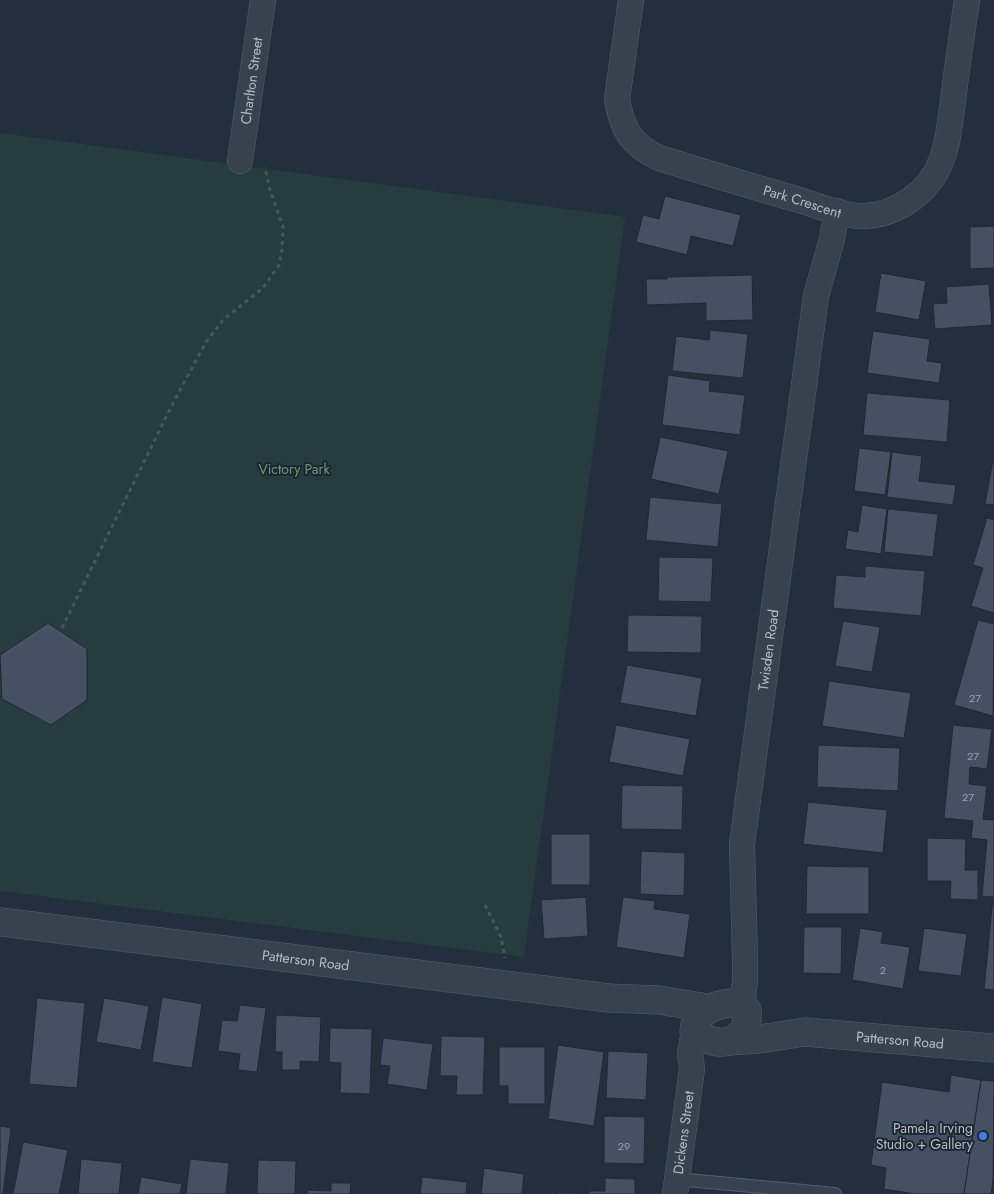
<svg xmlns="http://www.w3.org/2000/svg" width="994" height="1194" viewBox="0 0 994 1194" font-family="Jost,sans-serif">
<style>
.green{fill:#263c3f}
.building{fill:#455162;stroke:#1f2835}
.lines{fill:none;stroke-linecap:round;stroke-linejoin:round}
.service-casing{stroke:#565f6c;stroke-width:14}
.minor-casing{stroke:#565f6c;stroke-width:26}
.tertiary-casing{stroke:#565f6c;stroke-width:29}
.path{stroke:#44595c;stroke-width:3;stroke-dasharray:4 4;stroke-linecap:butt}
.service{stroke:#38414e;stroke-width:12}
.minor{stroke:#38414e;stroke-width:25}
.tertiary{stroke:#38414e;stroke-width:28}
.shop-dot{fill:#3f7fe0;stroke:#1d2633;stroke-width:2}
.labels{text-anchor:middle;dominant-baseline:central;stroke-width:4;stroke-linejoin:round;paint-order:stroke}
.number-label{font-size:11px;fill:#98a1af}
.street-label{font-size:14px;fill:#b4bcc9;stroke:#1d2633}
.park-label{font-size:14px;fill:#6b9a76;stroke:#1d2633}
.poi-label{font-size:14px;fill:#b4bcc9;stroke:#1d2633;text-anchor:end}
</style>
<rect width="100%" height="100%" fill="#242f3e"/>
<polygon class="green" points="0,133 625,217 524,957 0,891"/>
<g class="building">
<polygon points="665,196 741,215 733,246 691,236 687,255 636,242 643,215 659,219"/>
<polygon points="994,226 994,268 970,269 970,227"/>
<polygon points="881,273 926,281 919,320 875,312"/>
<polygon points="752,275 753,320 706,321 706,303 647,305 646,279 667,279 667,277"/>
<polygon points="989,284 992,325 935,329 933,304 947,303 946,287"/>
<polygon points="710,330 748,334 743,378 672,371 676,336 709,340"/>
<polygon points="873,331 930,339 927,361 942,363 939,383 867,373"/>
<polygon points="668,375 710,381 709,391 745,395 740,435 662,425"/>
<polygon points="867,393 950,400 947,442 863,435"/>
<polygon points="660,437 728,451 719,494 651,479"/>
<polygon points="859,448 891,452 885,495 854,491"/>
<polygon points="892,452 922,456 919,481 956,485 953,505 887,497"/>
<polygon points="994,454 994,505 985,504"/>
<polygon points="650,497 722,504 718,547 646,540"/>
<polygon points="862,505 887,509 881,554 845,549 848,530 858,532"/>
<polygon points="888,509 938,514 933,557 884,552"/>
<polygon points="987,518 994,520 994,613 971,606 983,568 973,565"/>
<polygon points="659,557 713,558 711,602 658,601"/>
<polygon points="865,566 925,571 921,616 833,608 836,575 865,577"/>
<polygon points="628,615 702,616 701,653 627,652"/>
<polygon points="978,620 994,624 993,716 954,705"/>
<polygon points="843,621 880,627 872,672 835,666"/>
<polygon points="48,623 87,649 87,700 51,725 2,699 0,655"/>
<polygon points="627,665 702,678 696,716 620,703"/>
<polygon points="829,681 911,693 904,738 822,726"/>
<polygon points="616,725 690,739 683,776 609,762"/>
<polygon points="953,725 992,729 987,769 970,767 969,784 987,786 983,819 994,820 994,990 984,989 993,897 982,896 987,840 971,838 973,821 944,818"/>
<polygon points="818,745 900,748 898,791 817,787"/>
<polygon points="622,785 683,786 682,830 621,829"/>
<polygon points="808,802 887,810 883,853 803,844"/>
<rect x="551" y="834" width="39" height="51"/>
<polygon points="927,838 966,839 965,870 978,870 978,900 950,899 951,881 927,881"/>
<polygon points="641,851 685,853 684,896 640,894"/>
<polygon points="807,866 869,867 869,914 806,914"/>
<polygon points="586,897 588,936 544,939 541,900"/>
<polygon points="623,897 655,901 654,909 690,914 684,958 616,947"/>
<polygon points="804,927 842,927 841,974 803,973"/>
<polygon points="860,928 883,932 881,943 910,947 903,989 852,980"/>
<polygon points="924,928 967,934 961,976 918,971"/>
<polygon points="162,997 202,1004 192,1068 152,1062"/>
<polygon points="37,998 85,1003 77,1088 29,1084"/>
<polygon points="104,998 149,1006 141,1050 96,1042"/>
<polygon points="240,1005 266,1008 257,1072 238,1070 240,1054 218,1051 222,1020 237,1021"/>
<polygon points="276,1015 321,1017 319,1062 300,1061 300,1070 282,1070 282,1052 275,1052"/>
<polygon points="330,1028 372,1029 370,1094 340,1093 341,1063 329,1062"/>
<polygon points="441,1036 485,1037 483,1095 456,1095 457,1076 440,1076"/>
<polygon points="383,1038 433,1044 427,1090 387,1084 390,1066 380,1065"/>
<polygon points="558,1045 604,1052 594,1126 548,1119"/>
<polygon points="499,1047 545,1047 545,1104 508,1104 508,1086 499,1086"/>
<polygon points="608,1051 648,1053 646,1100 606,1098"/>
<polygon points="951,1075 981,1080 964,1194 915,1194 884,1189 886,1168 871,1165 882,1082 949,1092"/>
<polygon points="981,1080 994,1081 993,1181 991,1194 964,1194"/>
<polygon points="604,1116 645,1117 644,1164 604,1163"/>
<polygon points="0,1126 11,1128 3,1194 0,1194"/>
<polygon points="23,1142 68,1150 59,1194 13,1194"/>
<polygon points="81,1159 122,1163 119,1194 78,1194"/>
<polygon points="190,1159 229,1163 226,1194 186,1194"/>
<polygon points="258,1160 296,1161 295,1194 257,1194"/>
<polygon points="484,1168 524,1174 522,1194 481,1194"/>
<polygon points="141,1177 182,1184 180,1194 138,1194"/>
<polygon points="422,1177 467,1182 466,1194 420,1194"/>
<polygon points="605,1178 635,1179 635,1194 589,1194 589,1191 605,1191"/>
<polygon points="331,1183 351,1183 350,1194 307,1194 307,1190 331,1191"/>
<polygon points="558,1192 578,1193 578,1194 558,1194"/>
</g>
<g class="lines">
<defs>
<polyline id="service" points="677,1179 835,1194"/>
<g id="minor">
<path id="s1" d="M631,0L617,99C622,129 631,145 659,158C705,172 750,186 796,199C817,205 841,216 862,216C896,216 930,192 941,161C949,142 950,121 953,101C957,67 962,34 967,0"/>
<path id="s2" d="M240,161L263,0"/>
<path id="s3" d="M742,1006L745,981V960L742,844L816,296L832,239L837,211"/>
<path id="s4" d="M675,1194L692,1069L690,1054L694,1031"/>
</g>
<g id="tertiary">
<path id="s5" d="M0,922L609,998L659,1000L707,1008"/>
<path d="M731,1003L742,1006L747,1010C751,1044 716,1051 694,1031C695,1011 714,1005 731,1003Z"/>
<path id="s6" d="M730,1041L759,1039L805,1032L994,1048"/>
</g>
</defs>
<use href="#service" class="service-casing"/>
<use href="#minor" class="minor-casing"/>
<use href="#tertiary" class="tertiary-casing"/>
<g class="path">
<polyline points="62,628 173,403 206,342 223,320 263,288 279,265 282,250 283,227 269,187 265,167"/>
<polyline points="485,905 501,937 505,958"/>
</g>
<use href="#service" class="service"/>
<use href="#minor" class="minor"/>
<use href="#tertiary" class="tertiary"/>
</g>
<circle class="shop-dot" cx="983" cy="1136" r="5"/>
<g class="labels">
<g class="number-label">
<text x="975" y="698">27</text>
<text x="973" y="756">27</text>
<text x="968" y="797">27</text>
<text x="883" y="970">2</text>
<text x="624" y="1146">29</text>
</g>
<g class="street-label">
<text stroke="none"><textPath href="#s2" startOffset="81">Charlton Street</textPath></text>
<text stroke="none"><textPath href="#s1" startOffset="326">Park Crescent</textPath></text>
<text stroke="none"><textPath href="#s3" startOffset="358">Twisden Road</textPath></text>
<text stroke="none"><textPath href="#s5" startOffset="308">Patterson Road</textPath></text>
<text stroke="none"><textPath href="#s6" startOffset="171">Patterson Road</textPath></text>
<text stroke="none"><textPath href="#s4" startOffset="62">Dickens Street</textPath></text>
</g>
<g class="park-label">
<text x="294" y="469">Victory Park</text>
</g>
<g class="poi-label">
<text x="973" y="1128">Pamela Irving<tspan x="973" dy="16">Studio + Gallery</tspan></text>
</g>
</g>
</svg>
